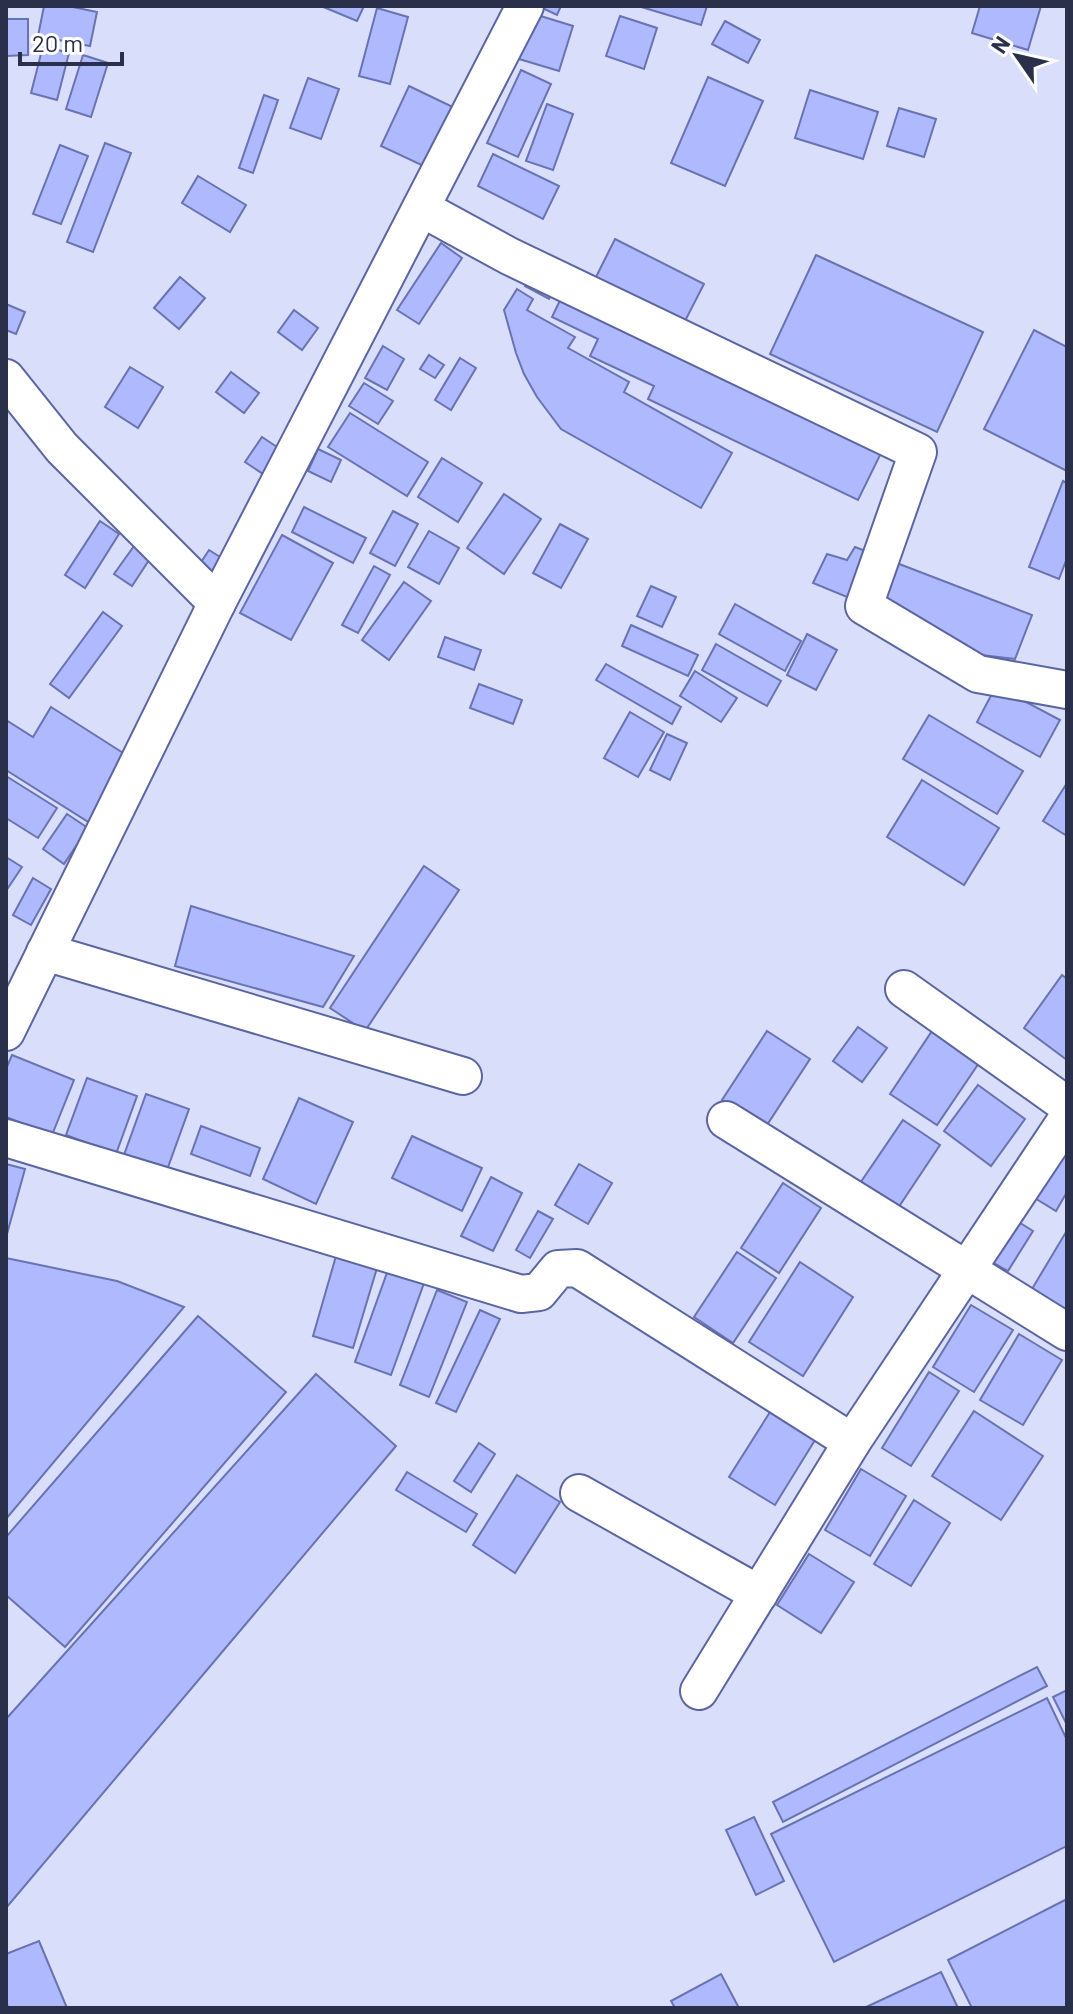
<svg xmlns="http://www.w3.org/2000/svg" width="1073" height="2014" viewBox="0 0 1073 2014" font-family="Barlow,sans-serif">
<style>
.building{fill:#aebafd;stroke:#6973b1;stroke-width:2}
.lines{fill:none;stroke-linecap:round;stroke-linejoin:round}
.minor-casing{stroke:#5b65a1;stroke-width:40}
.minor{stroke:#fff;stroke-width:36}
</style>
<rect width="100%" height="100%" fill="#d9dffb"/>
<g class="building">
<polygon points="44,6 68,6 97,12 90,46 38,36"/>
<polygon points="321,6 364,6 357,21"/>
<polygon points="538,6 561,6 557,15"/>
<polygon points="638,6 707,6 701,25"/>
<polygon points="980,6 1041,6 1028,50 972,33"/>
<polygon points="377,8 408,17 390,84 359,76"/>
<polygon points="534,14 573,26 559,71 519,59"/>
<polygon points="620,16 657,28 644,69 606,56"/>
<polygon points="6,19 28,19 28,55 6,56"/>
<polygon points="725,21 760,40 748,63 712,44"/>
<polygon points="43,46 69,53 57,100 31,93"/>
<polygon points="83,55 108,63 91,117 66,109"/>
<polygon points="521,70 551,84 518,157 487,143"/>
<polygon points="708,77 763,101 725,186 671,163"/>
<polygon points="308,78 339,89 321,139 290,128"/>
<polygon points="409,86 459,110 430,169 381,146"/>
<polygon points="810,90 878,112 863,159 795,138"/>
<polygon points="264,95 278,100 253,173 239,168"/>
<polygon points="547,104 573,114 553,170 526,161"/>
<polygon points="899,108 936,119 924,157 887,146"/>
<polygon points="105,143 131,153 93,252 67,242"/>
<polygon points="60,145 88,156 61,224 33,214"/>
<polygon points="493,154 559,186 543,219 478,186"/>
<polygon points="198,176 246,205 230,232 182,203"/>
<polygon points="615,239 704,284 684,323 595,279"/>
<polygon points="441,243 462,258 419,324 397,310"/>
<polygon points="816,255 983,332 937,432 770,354"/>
<polygon points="531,275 555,288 549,299 525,286"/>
<polygon points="180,277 205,298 179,329 154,308"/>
<polygon points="517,289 533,299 527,310 575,337 568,348 629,382 624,392 732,453 701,508 561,429 537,397 524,374 516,353 504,310"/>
<polygon points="563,294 884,447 858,500 648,399 654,386 590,356 598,339 552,317"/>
<polygon points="6,304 25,312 16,334 6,330"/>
<polygon points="294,310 318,328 302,350 278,332"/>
<polygon points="1034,330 1067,347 1067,471 984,429"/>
<polygon points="383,346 404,359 387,390 365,378"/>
<polygon points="429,355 444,365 435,378 420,369"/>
<polygon points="460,358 476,368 451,410 435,400"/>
<polygon points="130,367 163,387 138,428 105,407"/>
<polygon points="231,372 259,393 244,413 216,392"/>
<polygon points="364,383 393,401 378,424 349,406"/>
<polygon points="350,413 428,462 407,496 328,447"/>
<polygon points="262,437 286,453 269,478 245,462"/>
<polygon points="318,449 341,460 331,482 308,471"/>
<polygon points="442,458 482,483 458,522 418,497"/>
<polygon points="1063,481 1067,483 1067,558 1059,579 1029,567"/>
<polygon points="504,494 541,519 504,574 467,548"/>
<polygon points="304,507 366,538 353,563 292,532"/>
<polygon points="393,511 418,524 395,566 370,553"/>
<polygon points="100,521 119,534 85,588 65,575"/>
<polygon points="560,524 588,539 561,588 533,573"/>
<polygon points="429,531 459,548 439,584 408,567"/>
<polygon points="282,535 333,563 291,640 240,613"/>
<polygon points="134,546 151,557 132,586 114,574"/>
<polygon points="855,547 1032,615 1015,659 965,653 862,592 847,597 813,583 827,554 847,560"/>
<polygon points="209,550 231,564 217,587 194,573"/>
<polygon points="374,566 390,575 358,633 342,625"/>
<polygon points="404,582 431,601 389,660 362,640"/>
<polygon points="651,586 676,597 662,627 637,616"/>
<polygon points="735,604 801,641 785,671 719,634"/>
<polygon points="103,612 122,626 69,698 50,684"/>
<polygon points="631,625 698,655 688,676 622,646"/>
<polygon points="807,634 837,650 816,690 787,675"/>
<polygon points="445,637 481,650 474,670 438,657"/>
<polygon points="716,644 781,681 767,706 702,670"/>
<polygon points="606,664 681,707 672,724 596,680"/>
<polygon points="695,671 737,698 721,722 680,696"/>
<polygon points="479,684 522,700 513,724 470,708"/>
<polygon points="996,686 1060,720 1040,757 977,722"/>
<polygon points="51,707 131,758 90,823 6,770 6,720 33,737"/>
<polygon points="630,712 664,732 638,777 604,758"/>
<polygon points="929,715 1023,771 997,814 903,759"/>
<polygon points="667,734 687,743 670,780 650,770"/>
<polygon points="6,776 57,808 38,838 6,818"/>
<polygon points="922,780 999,828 964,885 887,837"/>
<polygon points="1067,783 1067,836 1043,821"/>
<polygon points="67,814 88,828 64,864 43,849"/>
<polygon points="6,857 22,867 6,891"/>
<polygon points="424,866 459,890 365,1031 330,1008"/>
<polygon points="33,878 51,889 31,925 13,915"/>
<polygon points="191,906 354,956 323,1007 175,966"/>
<polygon points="1062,975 1067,979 1067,1060 1024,1028"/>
<polygon points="858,1027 887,1048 862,1082 833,1061"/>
<polygon points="934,1028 981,1060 937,1125 890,1094"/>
<polygon points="767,1031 810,1059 765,1128 722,1100"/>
<polygon points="12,1055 74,1080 52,1135 6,1117 6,1069"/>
<polygon points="87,1078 137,1096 116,1154 66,1135"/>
<polygon points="978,1085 1025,1119 991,1166 944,1131"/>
<polygon points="146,1094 189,1109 167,1170 124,1155"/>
<polygon points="299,1098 353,1122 316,1204 263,1179"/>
<polygon points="903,1120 940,1145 890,1220 852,1195"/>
<polygon points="201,1126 260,1148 250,1176 191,1154"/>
<polygon points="412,1136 482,1168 462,1211 392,1178"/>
<polygon points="1067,1147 1067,1192 1056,1211 1033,1197"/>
<polygon points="6,1164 25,1169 7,1234 6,1234"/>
<polygon points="579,1164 612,1183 588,1224 555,1205"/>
<polygon points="491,1177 522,1193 493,1251 461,1236"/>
<polygon points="783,1183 821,1208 779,1273 741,1248"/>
<polygon points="538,1211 553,1219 530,1258 516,1250"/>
<polygon points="1017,1221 1033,1231 1008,1271 992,1262"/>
<polygon points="1066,1232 1067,1233 1067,1320 1026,1299"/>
<polygon points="737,1252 776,1278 733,1343 694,1317"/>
<polygon points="336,1256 377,1268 353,1348 313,1336"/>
<polygon points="6,1258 117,1281 184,1307 6,1519"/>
<polygon points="800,1262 853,1297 803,1376 749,1342"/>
<polygon points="388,1270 424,1283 391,1375 355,1362"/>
<polygon points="437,1290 467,1302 429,1397 400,1385"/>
<polygon points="971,1305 1013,1330 974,1392 933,1367"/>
<polygon points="480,1310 500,1319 456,1412 436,1403"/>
<polygon points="198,1316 286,1392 65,1647 6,1595 6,1537"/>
<polygon points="1019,1334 1062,1360 1023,1425 980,1400"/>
<polygon points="929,1372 959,1391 911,1466 882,1448"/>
<polygon points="316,1374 396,1446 6,1908 6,1719"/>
<polygon points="974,1411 1043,1456 1001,1520 932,1476"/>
<polygon points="770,1412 815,1440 775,1505 729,1477"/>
<polygon points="479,1443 495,1454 471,1492 454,1481"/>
<polygon points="861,1469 906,1496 870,1556 825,1530"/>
<polygon points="407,1472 477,1514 466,1532 396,1490"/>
<polygon points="517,1475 560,1502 515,1573 473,1545"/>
<polygon points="914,1500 950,1523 911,1586 874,1564"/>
<polygon points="809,1554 854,1582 821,1633 777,1605"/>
<polygon points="1037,1667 1047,1686 783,1822 773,1802"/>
<polygon points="1067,1690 1067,1725 1053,1697"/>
<polygon points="1047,1698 1067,1740 1067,1846 834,1962 771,1834"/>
<polygon points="754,1817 784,1881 756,1895 726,1830"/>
<polygon points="1067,1899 1067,2008 972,2008 948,1960"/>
<polygon points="39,1941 67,2008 8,2008 6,2000 6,1954"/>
<polygon points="941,1972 958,2008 864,2008"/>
<polygon points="721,1974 739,2008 675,2008 671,2001"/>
</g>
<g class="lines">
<defs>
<g id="minor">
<polyline points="421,208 509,256 918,452 864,606 978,674 1067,690"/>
<polyline points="6,378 62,448 217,603"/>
<polyline points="45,952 463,1076"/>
<polyline points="904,989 1067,1105"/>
<polyline points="6,1032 217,603 525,6"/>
<polyline points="726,1120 1067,1332"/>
<polyline points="6,1138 521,1294 539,1292 558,1269 577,1268 852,1442"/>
<polyline points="579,1493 759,1594"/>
<polyline points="699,1691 852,1442 1067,1119"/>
</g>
</defs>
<use href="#minor" class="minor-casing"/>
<use href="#minor" class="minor"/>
</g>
<rect width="1073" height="2014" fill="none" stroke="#2b304a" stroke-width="16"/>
<g transform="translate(1017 56) rotate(304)" stroke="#ffffff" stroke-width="6" paint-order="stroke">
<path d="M0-6L14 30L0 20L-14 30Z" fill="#2b304a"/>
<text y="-12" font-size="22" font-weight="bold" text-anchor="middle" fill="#2b304a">N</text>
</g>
<path d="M20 52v12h102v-12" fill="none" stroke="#2b304a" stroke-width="4"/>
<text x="32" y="52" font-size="24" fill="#2b304a" stroke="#ffffff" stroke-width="6" paint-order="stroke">20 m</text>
</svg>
